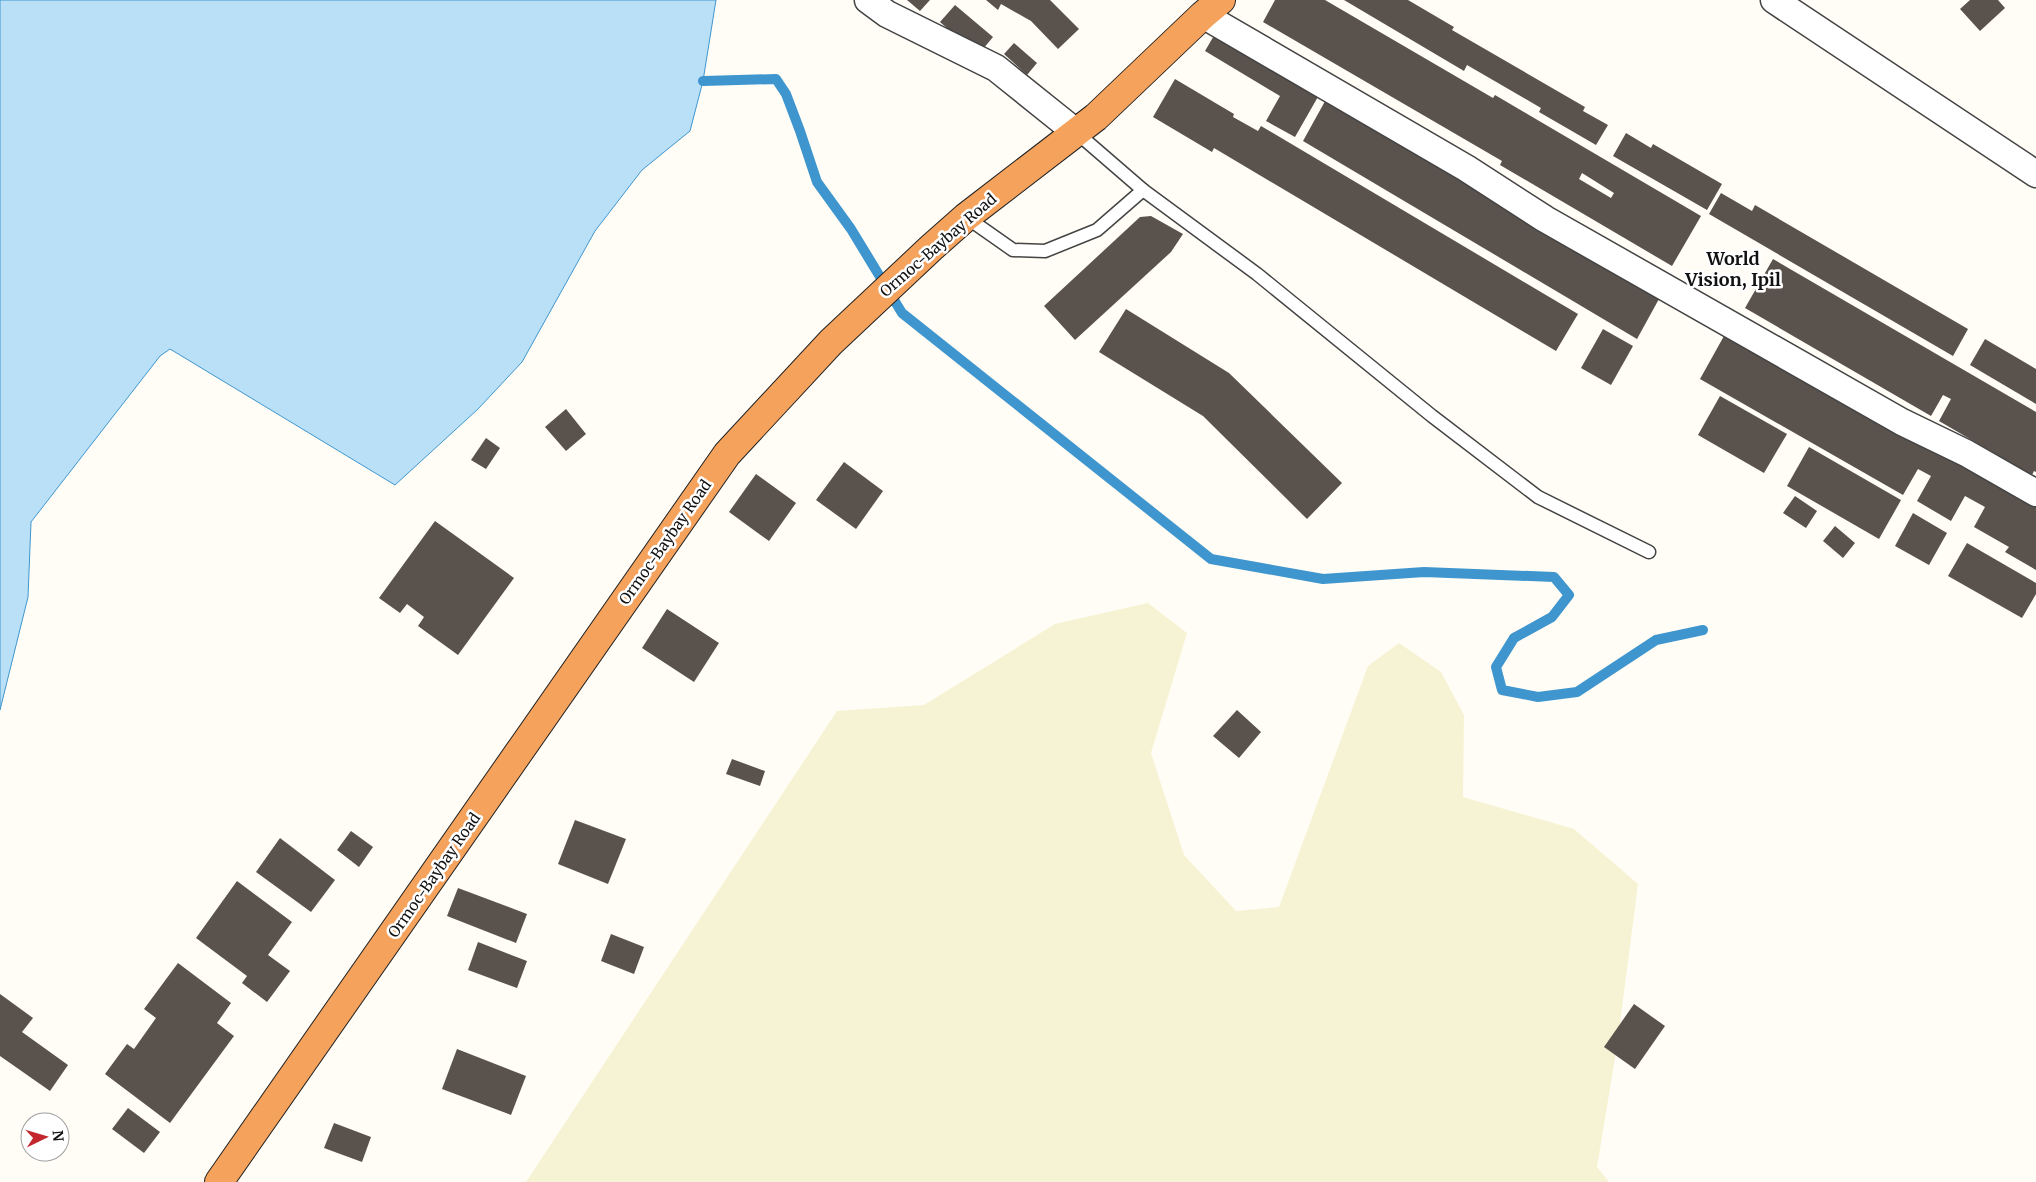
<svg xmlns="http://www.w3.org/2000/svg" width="2036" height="1182" viewBox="0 0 2036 1182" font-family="Merriweather,serif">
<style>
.farmland{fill:#f6f3d4}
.water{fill:#b9e0f7;stroke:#3f96cf}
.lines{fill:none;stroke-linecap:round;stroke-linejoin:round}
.stream{stroke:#3f96cf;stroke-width:10}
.building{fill:#5a524d;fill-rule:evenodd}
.lane-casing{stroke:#444;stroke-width:15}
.street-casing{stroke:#444;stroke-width:29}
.highway-casing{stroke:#222;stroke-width:30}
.lane{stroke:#fff;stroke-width:12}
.street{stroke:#fff;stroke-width:26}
.highway{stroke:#f5a25d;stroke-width:28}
.labels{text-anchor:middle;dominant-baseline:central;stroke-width:5;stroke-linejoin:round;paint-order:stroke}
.street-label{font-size:15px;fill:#111;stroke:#fff}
.quarter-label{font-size:18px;font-weight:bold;fill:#111;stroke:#fff}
</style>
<rect width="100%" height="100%" fill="#fffdf5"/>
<polygon class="farmland" points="1148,603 1187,633 1151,753 1184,855 1236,911 1279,907 1368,666 1399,643 1441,672 1464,715 1463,797 1574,829 1638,884 1617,1046 1597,1167 1609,1182 526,1182 837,711 924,705 1055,624"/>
<polygon class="water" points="0,0 716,0 703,81 690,131 642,170 595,231 522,362 478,409 395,485 170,349 160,356 31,522 28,597 0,710"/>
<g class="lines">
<polyline class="stream" points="703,81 776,79 786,94 800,131 817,182 851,229 902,313 1211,559 1323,579 1424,572 1554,577 1569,595 1552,617 1514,638 1496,667 1502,690 1538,697 1577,692 1656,640 1703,630"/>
</g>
<g class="building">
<polygon points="907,0 930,0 920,11"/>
<polygon points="986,0 1050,0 1079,29 1058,49 1031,21 1001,4 998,10"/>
<path d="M1275,0H1325L1493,98L1495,95L1529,115L1701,216L1672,266L1500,165L1502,161L1263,22ZM1582,173L1614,193L1611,198L1579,179Z"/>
<polygon points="1344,0 1408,0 1454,27 1452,30 1585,107 1583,111 1608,125 1596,145 1539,112 1541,108 1467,65 1464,71"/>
<polygon points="1970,0 1998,0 2005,8 1980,31 1960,9"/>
<polygon points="955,5 993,37 978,55 940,22"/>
<polygon points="1219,27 1323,88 1295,137 1266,121 1280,96 1205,51"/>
<polygon points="1014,43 1037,63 1027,75 1004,54"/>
<polygon points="1175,79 1234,114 1233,117 1258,131 1261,126 1578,314 1556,351 1214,148 1212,152 1153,117"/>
<polygon points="1329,94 1665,288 1637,339 1303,141"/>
<polygon points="1626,133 1651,148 1653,144 1722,184 1707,210 1613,156"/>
<polygon points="1721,193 1752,211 1755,205 1968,329 1953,356 1709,214"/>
<polygon points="1151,216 1183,234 1171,252 1075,340 1044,306 1140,217"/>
<polygon points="1773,259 2036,412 2036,472 2034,471 2032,475 1939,421 1951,399 1943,395 1931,416 1745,308"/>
<polygon points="1126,309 1229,373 1342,483 1307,519 1203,416 1099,352"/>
<polygon points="1729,327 2036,503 2036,570 2005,552 2009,547 1974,527 1985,507 1965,496 1951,521 1917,501 1931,476 1918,469 1903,495 1700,379"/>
<polygon points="1603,329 1633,346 1611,385 1581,368"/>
<polygon points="1985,339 2036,369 2036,404 1970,365"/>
<polygon points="1720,396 1787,434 1764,473 1698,435"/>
<polygon points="566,409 586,434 566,451 545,427"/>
<polygon points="486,438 500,448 486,469 471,460"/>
<polygon points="1809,447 1901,500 1879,539 1787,486"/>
<polygon points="844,462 883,491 856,529 816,500"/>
<polygon points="756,474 796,503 769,541 729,512"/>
<polygon points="1795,496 1817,511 1806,528 1783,513"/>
<polygon points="1913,513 1947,533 1929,565 1895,546"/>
<polygon points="435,521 514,578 458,655 418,626 424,617 407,604 400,613 379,598"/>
<polygon points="1835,526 1855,543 1843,558 1823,541"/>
<polygon points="1967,543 2036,583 2036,594 2022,618 1948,576"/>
<polygon points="667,609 719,643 694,682 642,648"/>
<polygon points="1237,710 1261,732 1239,758 1213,736"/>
<polygon points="732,759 765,771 760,786 726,774"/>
<polygon points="575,820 626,839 608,884 558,864"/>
<polygon points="351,831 373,847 359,867 337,850"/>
<polygon points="280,838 335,880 311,912 256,872"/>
<polygon points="237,881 292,922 268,955 290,971 267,1002 242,983 247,976 196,938"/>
<polygon points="458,888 527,914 516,943 447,916"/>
<polygon points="611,934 644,947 634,974 601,961"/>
<polygon points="478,942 527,961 517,988 468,970"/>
<polygon points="178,963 231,1003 217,1023 234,1036 170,1123 105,1074 127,1044 134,1049 156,1018 144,1009"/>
<polygon points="0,994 33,1018 22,1032 68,1065 50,1091 0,1056"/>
<polygon points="1634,1004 1665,1026 1635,1069 1604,1047"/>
<polygon points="457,1049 526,1076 511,1115 442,1089"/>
<polygon points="128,1108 160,1132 144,1153 112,1129"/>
<polygon points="334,1123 371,1137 362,1162 324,1148"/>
</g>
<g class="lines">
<defs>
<g id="lane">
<polyline points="1143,190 1257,274 1432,416 1538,497 1649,552"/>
<polyline points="966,217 1013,250 1045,251 1097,230 1143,190 1077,133"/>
</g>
<g id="street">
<polyline points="868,0 887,14 996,68 1077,133"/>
<polyline points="1774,0 2036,174"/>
<polyline points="1203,15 1466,168 1545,219 1902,422 1966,453 2036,493"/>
</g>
<polyline id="highway" points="219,1182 727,454 831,342 931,248 966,217 1096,117 1203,15 1221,0"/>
</defs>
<use href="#lane" class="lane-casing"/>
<use href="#street" class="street-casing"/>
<use href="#highway" class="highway-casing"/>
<use href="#lane" class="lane"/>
<use href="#street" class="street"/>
<use href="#highway" class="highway"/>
</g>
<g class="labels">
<g class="street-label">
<text transform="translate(938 245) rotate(-41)">Ormoc-Baybay Road</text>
<text transform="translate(665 542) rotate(-55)">Ormoc-Baybay Road</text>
<text transform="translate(434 875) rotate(-55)">Ormoc-Baybay Road</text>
</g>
<g class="quarter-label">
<text x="1733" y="258">World<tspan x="1733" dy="21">Vision, Ipil</tspan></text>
</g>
</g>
<g transform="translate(45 1137) rotate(85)"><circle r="24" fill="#ffffff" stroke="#a0a0a0"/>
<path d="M0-4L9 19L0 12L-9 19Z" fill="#c4262e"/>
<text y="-8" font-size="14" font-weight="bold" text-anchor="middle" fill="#111111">N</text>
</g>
</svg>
